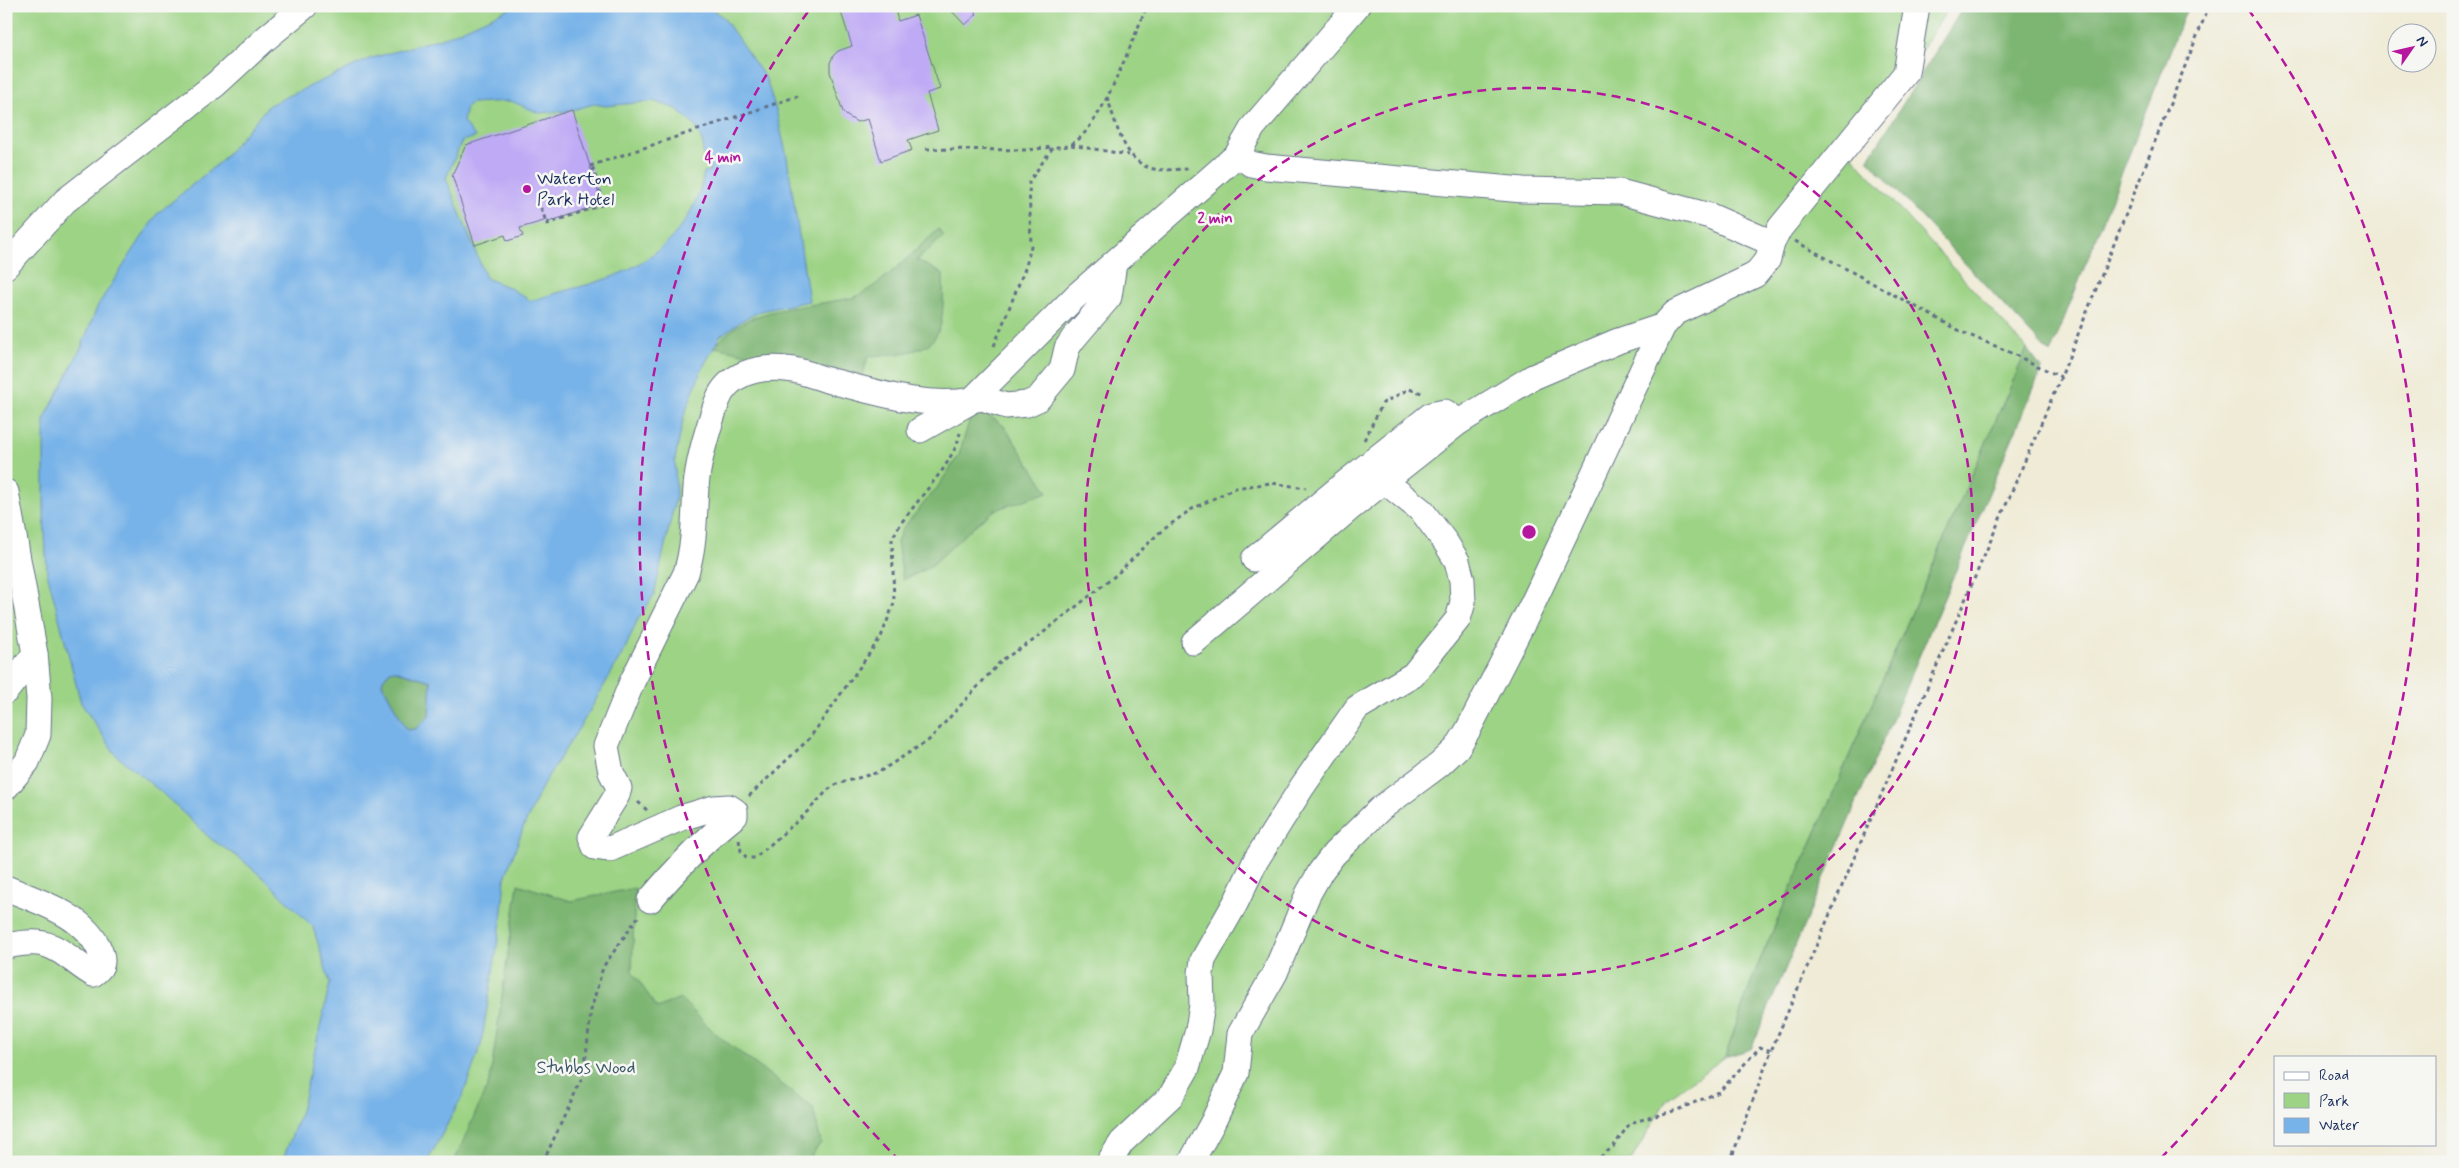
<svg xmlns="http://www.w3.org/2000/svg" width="2459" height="1168" viewBox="0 0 2459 1168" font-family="Mynerve,sans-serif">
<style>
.green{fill:#9cd384;stroke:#5c8171}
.forest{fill:#7db572;stroke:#4c7268}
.water{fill:#77b2e8;stroke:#4970a3;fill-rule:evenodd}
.building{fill:#bfaaf5}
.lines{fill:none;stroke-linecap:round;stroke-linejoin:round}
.minor-casing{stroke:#657188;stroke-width:27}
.path{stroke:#657188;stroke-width:3;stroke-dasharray:4 4;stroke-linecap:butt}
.minor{stroke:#fff;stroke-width:25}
.ring{fill:none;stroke:#b5179e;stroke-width:2.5;stroke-dasharray:9 6}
.poi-dot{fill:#b5179e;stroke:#f6f6f2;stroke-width:2}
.labels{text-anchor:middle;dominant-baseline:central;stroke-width:5;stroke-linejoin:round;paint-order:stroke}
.poi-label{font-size:18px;fill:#1b2f5e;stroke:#f6f6f2;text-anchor:start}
.park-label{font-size:18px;fill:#3b5868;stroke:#f6f6f2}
.centre{fill:#b5179e;stroke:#f6f6f2;stroke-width:2.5}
.ring-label{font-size:15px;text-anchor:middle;font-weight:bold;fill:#b5179e;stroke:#f6f6f2;stroke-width:5;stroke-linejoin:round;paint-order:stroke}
</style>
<rect width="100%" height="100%" fill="#f6f6f2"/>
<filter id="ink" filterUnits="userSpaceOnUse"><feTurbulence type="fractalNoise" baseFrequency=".02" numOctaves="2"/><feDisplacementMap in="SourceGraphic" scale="10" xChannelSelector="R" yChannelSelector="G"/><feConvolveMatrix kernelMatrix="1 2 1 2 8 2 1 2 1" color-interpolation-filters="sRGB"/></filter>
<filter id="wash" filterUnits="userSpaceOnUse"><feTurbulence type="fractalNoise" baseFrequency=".0096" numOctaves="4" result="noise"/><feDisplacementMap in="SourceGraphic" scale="20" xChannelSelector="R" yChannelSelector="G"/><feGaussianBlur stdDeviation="1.12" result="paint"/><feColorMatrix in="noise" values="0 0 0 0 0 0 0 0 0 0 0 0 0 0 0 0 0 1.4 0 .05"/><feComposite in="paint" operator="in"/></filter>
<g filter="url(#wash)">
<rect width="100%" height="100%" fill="#efebd6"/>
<polygon class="green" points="6,6 1950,6 1852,156 2027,349 1754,974 1725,1057 1667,1099 1630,1162 6,1162"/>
<g class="forest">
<polygon points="1964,6 2188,6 2050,354 1868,160"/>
<path d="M939,229L944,236L917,260L943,274C945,345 939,352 868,356L862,379L715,347C744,308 789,310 833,301C840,300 849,299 855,297C882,285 916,249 939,229Z"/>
<polygon points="2027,349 2042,369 1751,1049 1725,1057 1754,974"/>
<polygon points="974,405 1004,426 1048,492 995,510 974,526 930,567 903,580 897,542 902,529 937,488 959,455"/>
<polygon points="393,670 431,681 429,716 416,729 407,730 382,684 383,679 390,671"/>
<polygon points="518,884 571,901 635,888 632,971 657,1008 680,998 717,1035 813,1108 821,1143 806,1162 454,1162 490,1080"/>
</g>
<path class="water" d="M515,6H707L723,17L766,79L776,110L787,157L809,301L761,311L743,320L720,336L701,371L684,416L675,459L676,496L654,595L637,621L625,649L586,717L545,781L523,828L505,878L501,922L481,1045L463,1095L427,1162H282L301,1111L330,983L313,927L268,882L241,859L211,839L161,792L116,755L81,703L47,572L44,516V420L81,348L98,305L157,214L221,161L269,105L369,59L448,36ZM511,101L539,113L569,111L594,104L606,106L653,101L677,109L696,127L703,144V156H709L710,171L704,172C696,224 657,260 609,278C584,287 556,292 531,301L510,288L486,278L446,178L462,141L476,137L463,122L466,107L472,103ZM394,670L431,681L429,716L416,729L407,730L382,684L383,679L390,671Z"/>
<g id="blocks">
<g class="building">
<polygon points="839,6 894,6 898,21 916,15 940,89 927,93 938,130 908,140 912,150 881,161 868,119 857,122 847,116 843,112 830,72 830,63 833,56 838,51 852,46"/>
<polygon points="947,6 970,6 977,14 965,25"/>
<polygon points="572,110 602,204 548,222 547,220 520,228 523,236 507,241 505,235 475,245 452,175 466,145"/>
</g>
</g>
</g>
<g filter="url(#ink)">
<use href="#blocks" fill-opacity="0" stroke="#657188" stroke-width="1"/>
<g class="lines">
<defs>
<g id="minor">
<polyline points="1237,155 1251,164 1266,167 1523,190 1620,192 1710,216 1772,243"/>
<polyline points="1114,264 1109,297 1073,339 1067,348 1062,370 1038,399 1027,404 1006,406 982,398 972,400 1075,297 1237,155 1253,127 1357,6"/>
<polyline points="6,266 65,201 216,84 265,39 305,6"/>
<polyline points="920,430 968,403"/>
<polyline points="1344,484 1431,415 1445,412 1459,422"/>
<polyline points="6,492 35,654 39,698 38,735 27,762 6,787"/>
<polyline points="1254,559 1338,489"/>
<polyline points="1194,642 1349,509 1459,422 1533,377 1618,341 1663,326"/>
<polyline points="6,691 35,654"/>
<path d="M6,888C40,902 85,915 100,951C104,961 102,968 93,974C75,964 59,945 38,943C28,942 16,944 6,946"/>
<path d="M650,900C676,869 703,841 735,816V811L729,807L714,808L681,818L610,849L595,847L591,837L617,795L619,788L611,772L606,746L632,682L686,573C695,544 694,517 696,487C698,459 708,428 717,402C727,373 759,366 786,369C800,370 814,376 827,380C873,391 924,409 972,400"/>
<polyline points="1109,1162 1122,1142 1171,1096 1187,1068 1198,1030 1202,1005 1201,973 1203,960 1236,902 1256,860 1302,787 1357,708 1413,675 1458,619 1463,602 1462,580 1457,561 1446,543 1422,511 1393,488 1389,477"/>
<polyline points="1191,1162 1213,1122 1236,1073 1240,1034 1275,973 1308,894 1321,871 1334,854 1380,809 1439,765 1457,748 1468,730 1532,605 1663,326 1675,313 1755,275 1768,259 1772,243 1780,228 1906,73 1917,6"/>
</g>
</defs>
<use href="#minor" class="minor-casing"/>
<g class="path">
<path d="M1107,97C1116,122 1123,163 1154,169C1165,171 1178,169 1189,169"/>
<polyline points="1071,145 1129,155"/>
<polyline points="926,149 1028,150 1052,147"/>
<polyline points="590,166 798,96"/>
<polyline points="541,208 547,224 604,204 592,165"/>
<polyline points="1795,241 1964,333 2007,351 2061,377"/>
<path d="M994,346L1026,266L1031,246L1029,182L1053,147C1059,147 1067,147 1072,144C1101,128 1133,38 1147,6"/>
<polyline points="1364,440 1383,403 1409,389 1425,394"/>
<polyline points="749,796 809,739 881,637 894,603 892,539 901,523 944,468 957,445 960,433"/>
<polyline points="638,802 648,811"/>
<polyline points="739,840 741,851 747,858 755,858 802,817 829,789 837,784 879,772 929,740 1002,660 1034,640 1116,575 1159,533 1190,510 1235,488 1271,483 1306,488"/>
<polyline points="543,1162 584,1074 591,1010 603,967 638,917"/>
<polyline points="1594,1162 1613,1147 1630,1123 1677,1110 1719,1092 1760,1047 1771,1051"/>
<polyline points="1730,1162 1771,1051 2061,377 2209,6"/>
</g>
<use href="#minor" class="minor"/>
</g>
</g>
<g class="ring">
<circle cx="1529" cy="532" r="444"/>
<path d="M900 1161A889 889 0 0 1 810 9M2248 9A889 889 0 0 1 2158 1161"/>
</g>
<circle class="poi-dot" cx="527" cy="189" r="5"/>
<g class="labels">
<g class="poi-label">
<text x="537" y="179">Waterton<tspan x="537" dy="21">Park Hotel</tspan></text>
</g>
<g class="park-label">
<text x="586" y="1068">Stubbs Wood</text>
</g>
</g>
<circle cx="1529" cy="532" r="8" class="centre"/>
<g class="ring-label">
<text x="723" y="162">4 min</text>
<text x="1215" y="223">2 min</text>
</g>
<rect width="2459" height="1168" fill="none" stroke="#f6f6f2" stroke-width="25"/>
<rect x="2274" y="1056" width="162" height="90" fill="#f6f6f2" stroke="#9ea6b7"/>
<rect x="2284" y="1072" width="25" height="8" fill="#ffffff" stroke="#9ea6b7"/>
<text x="2319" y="1080" font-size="15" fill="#1b2f5e">Road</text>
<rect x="2284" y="1093" width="25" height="15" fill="#9cd384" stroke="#9ea6b7"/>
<text x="2319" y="1106" font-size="15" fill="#1b2f5e">Park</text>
<rect x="2284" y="1118" width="25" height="15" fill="#77b2e8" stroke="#9ea6b7"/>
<text x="2319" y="1130" font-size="15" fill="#1b2f5e">Water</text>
<g transform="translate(2412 48) rotate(56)"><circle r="24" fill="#f6f6f2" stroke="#9ea6b7"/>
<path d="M0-4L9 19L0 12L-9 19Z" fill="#b5179e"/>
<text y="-8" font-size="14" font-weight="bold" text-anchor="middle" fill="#1b2f5e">N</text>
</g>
</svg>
